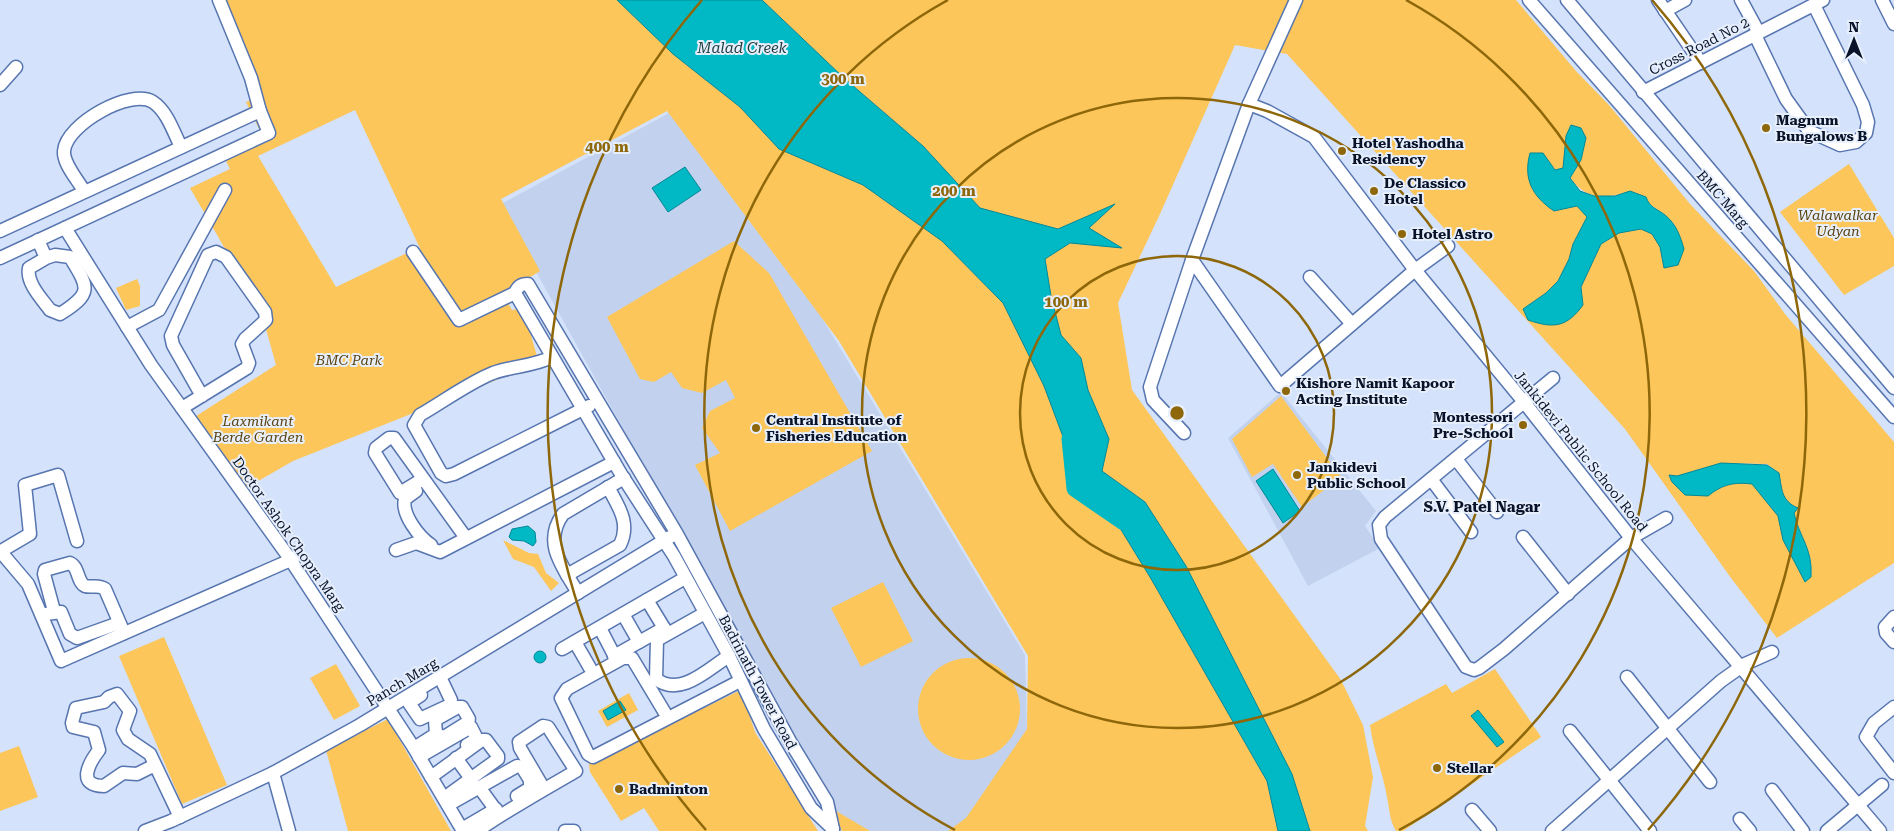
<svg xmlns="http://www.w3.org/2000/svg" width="1894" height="831" viewBox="0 0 1894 831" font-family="'Roboto Serif',serif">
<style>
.built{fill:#c2d2ee}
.green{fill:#fcc65a;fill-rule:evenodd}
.water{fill:#00b9c4;stroke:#028796}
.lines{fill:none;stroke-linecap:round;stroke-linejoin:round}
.river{stroke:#00b9c4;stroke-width:19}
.minor-casing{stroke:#5775af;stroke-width:15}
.minor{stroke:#fff;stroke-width:12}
.ring{fill:none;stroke:#8d670a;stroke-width:2.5}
.poi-dot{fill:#8d670a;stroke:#e7effc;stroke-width:2}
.labels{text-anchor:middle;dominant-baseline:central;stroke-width:4;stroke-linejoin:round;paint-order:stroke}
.street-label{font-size:14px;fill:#081329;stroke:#e7effc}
.poi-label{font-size:14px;font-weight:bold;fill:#081329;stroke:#e7effc;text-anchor:start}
.park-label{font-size:14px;font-style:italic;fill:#5a420f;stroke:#e7effc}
.water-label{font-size:15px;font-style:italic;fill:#1e3d3f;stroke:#e7effc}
.neighbourhood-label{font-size:15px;font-weight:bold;fill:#081329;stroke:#e7effc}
.centre{fill:#8d670a;stroke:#e7effc;stroke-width:2.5}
.ring-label{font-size:15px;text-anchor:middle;font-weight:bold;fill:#8d670a;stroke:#e7effc;stroke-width:4;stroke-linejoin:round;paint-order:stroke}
</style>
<rect width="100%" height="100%" fill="#d4e2fb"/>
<g class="built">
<polygon points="669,113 822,318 1025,655 1027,734 967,819 949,831 870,831 835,811 499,205"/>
<polygon points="1281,392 1376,511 1365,526 1380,548 1308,586 1228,438"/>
</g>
<g class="green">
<path d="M218,0H617L673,54L740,107L779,149L863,185L942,241L1003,303L1044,386L1077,474L1115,520L1150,577L1267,781L1278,831H948L966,818L1027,729L1028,656L839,341L667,111L501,199L540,271L503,294L512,310L523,308L539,363L293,461L241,491L190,420L276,365L264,322L266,320L190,188L230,169L223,155L262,135L246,102L261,95ZM355,110L441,293L411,251L336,287L258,156Z"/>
<path d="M762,0H1516L1576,71L1609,105L1690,204L1754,271L1785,314L1894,442V563L1777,638L1731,578L1625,429L1287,54L1235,45L1160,214L1118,303L1132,390L1341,680L1363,725L1373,777L1365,826L1368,831H1310L1292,774L1186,566L1145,502L1102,471L1109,439L1088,390L1081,358L1061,335L1051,296L1045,259L1070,243L1121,248L1089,228L1113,205L1058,229L980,208L923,146L845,79ZM1571,126L1580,128L1586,138L1581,160L1570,178C1588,201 1605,199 1630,191L1664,214L1675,225L1664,268L1660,247L1652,234L1641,229L1619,233L1601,244L1581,287L1583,305L1523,309L1546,293L1558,281L1569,259L1573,244L1587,217L1577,206L1554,211L1543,154L1555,170L1563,168L1566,136ZM1721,463L1767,464L1779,473C1781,489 1781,501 1797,508L1794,513C1799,537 1814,549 1811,577L1783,540L1778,516L1752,483C1734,482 1723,484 1708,496L1670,475L1677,476Z"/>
<polygon points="1849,164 1894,238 1894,266 1844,295 1780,212"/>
<polygon points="734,241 769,273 872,451 730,531 695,465 720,453 702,428 710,411 735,398 726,380 702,393 682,388 671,372 654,382 640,379 607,317"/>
<polygon points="137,279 140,286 140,306 126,310 116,288"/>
<polygon points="1281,396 1341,477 1302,507 1273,464 1252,477 1232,439"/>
<polygon points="503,540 529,553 538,554 546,573 559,583 551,591 534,567 513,559"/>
<polygon points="883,582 913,641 861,667 831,608"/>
<polygon points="164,637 227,785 182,804 119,656"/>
<circle cx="969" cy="709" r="51"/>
<polygon points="336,664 360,706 334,720 310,678"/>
<path d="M1495,669L1541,737L1403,831H1396C1389,819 1390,811 1387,797C1383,773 1373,750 1370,725L1446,684L1452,693Z"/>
<polygon points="741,690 755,732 818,831 659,831 644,808 621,821 590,772 589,763"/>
<polygon points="629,693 638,710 607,727 598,711"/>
<polygon points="388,719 451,831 348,831 326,750"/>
<polygon points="19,746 38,797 0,811 0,753"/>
<polygon points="831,808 870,831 842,831"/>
</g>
<g class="water">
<polygon points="617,0 762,0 845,79 923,146 980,208 1058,229 1115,204 1089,228 1122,248 1070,243 1045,259 1051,296 1061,335 1081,358 1088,390 1109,439 1102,471 1145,502 1186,566 1292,774 1310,831 1278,831 1267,781 1150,577 1115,520 1077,474 1044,386 1003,303 942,241 863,185 779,149 740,107 673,54"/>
<path d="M1571,125L1581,128L1586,138L1581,160L1570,178L1580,191L1594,196H1615L1630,191L1646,197C1650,208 1656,208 1665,215C1676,224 1680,235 1684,249L1678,265L1664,268L1660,247L1652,234L1641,229L1619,233L1601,244L1581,287L1583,305C1567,327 1554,329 1528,320L1523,309L1546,293L1558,281L1569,259L1573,244L1587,217L1577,206L1554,211C1532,196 1523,179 1530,153H1543L1555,170L1563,168L1566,136Z"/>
<polygon points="685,167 701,190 668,212 652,188"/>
<path d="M1721,463L1767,465L1779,473C1782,489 1781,501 1798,508L1794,513C1799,537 1813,548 1811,577L1805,582L1783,540L1778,516L1752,484C1734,482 1723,484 1708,496L1685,495L1672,482L1669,475L1677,476Z"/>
<polygon points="1273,469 1300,511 1283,523 1256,481"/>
<polygon points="528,526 535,532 536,542 533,546 524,541 512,540 509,537 512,529"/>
<circle cx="540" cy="657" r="6"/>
<polygon points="620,701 626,710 608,720 603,711"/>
<polygon points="1478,710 1504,742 1497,747 1471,716"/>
</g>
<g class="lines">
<polyline class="river" points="1071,439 1076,488 1124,521"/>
<defs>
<g id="minor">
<polyline points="1529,0 1894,417"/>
<polyline points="1567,0 1894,388"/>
<polyline points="1658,0 1701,63"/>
<polyline points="1741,0 1759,33"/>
<polyline points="1882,0 1894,24"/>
<polyline points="1665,11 1685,0"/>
<polyline points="1755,35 1786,99 1809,131 1840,145 1856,142 1866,133 1868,122 1863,105 1814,5"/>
<polyline points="0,85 16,67"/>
<polyline points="1643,92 1823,0"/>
<polyline points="1249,104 1267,111 1314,137 1415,270 1524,402 1631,538 1880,831"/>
<path d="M84,191C78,180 63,164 64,151C66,124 131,88 153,102C167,111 174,133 181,147"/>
<polyline points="65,228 151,365 288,556 414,748 463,831"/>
<polyline points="0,231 260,111"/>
<path d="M38,240L46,258L55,255L70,257C89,288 93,293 60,314L50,310C42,299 26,283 29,268L46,258"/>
<path d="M413,252L459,320L515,293C518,286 521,284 528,284L677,534L791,743L827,802L833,829"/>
<polyline points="0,258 269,133 260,111 251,78 219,0"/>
<polyline points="1192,260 1280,386 1415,270 1448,246"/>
<polyline points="1310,277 1352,324"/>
<polyline points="515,293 621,474 674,556 729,656 764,729 811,808 833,829"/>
<polyline points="127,327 159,310 225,190"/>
<path d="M552,357C534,366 513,366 493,373C468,383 443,402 420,415L414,425L441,473L446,476L454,474L589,406"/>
<polyline points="1553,378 1385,517 1379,525 1381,539 1466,667 1474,670 1479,668 1504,649 1631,538 1666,518"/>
<polyline points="182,408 247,368 249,363 242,344 245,339 266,320 265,312 226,257 216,252 208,255 171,336 173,345 202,396"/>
<polyline points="1184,433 1153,400 1150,387 1192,260 1249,104 1296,0"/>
<polyline points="1456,459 1497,512"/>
<polyline points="423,479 400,493 375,453 376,448 389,438 394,438 466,538"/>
<polyline points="1431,479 1471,532"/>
<path d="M416,491L405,499C401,514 419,537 431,545"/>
<polyline points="1523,537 1568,594"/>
<polyline points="396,550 416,543 440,552 614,462"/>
<polyline points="0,551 28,584 61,661 293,559 290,557"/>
<polyline points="1,551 30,534 25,485 58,475 77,541"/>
<path d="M567,575L620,545C631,523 618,506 608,487"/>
<path d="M578,593C563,567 542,543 563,514L624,478"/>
<polyline points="647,600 664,628"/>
<path d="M54,611L44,574L45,570L70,563C79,567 77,582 85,586C92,588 98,584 105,589L124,633"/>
<path d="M705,613L657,640L656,679C681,698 709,668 729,656"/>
<polyline points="46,614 61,612 70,634 77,638 119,623"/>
<polyline points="623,614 639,642"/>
<polyline points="1894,617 1885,627 1886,633 1894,642"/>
<polyline points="600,628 614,655"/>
<polyline points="575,642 590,668"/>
<polyline points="562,649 685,578"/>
<polyline points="614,656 664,628"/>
<polyline points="1627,677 1710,782"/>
<polyline points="421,695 409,703 420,719 450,705 451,700 440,677"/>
<polyline points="1894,707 1874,723 1866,737 1894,773"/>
<polyline points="668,718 632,658 623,658 567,689 561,698 588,754 593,757 740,681"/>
<polyline points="1570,731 1650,831"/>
<polyline points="414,748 436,734 435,720 458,707 462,707 469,719 468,722 444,737 436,734"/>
<polyline points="419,757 471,727 477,739 467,745"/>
<polyline points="456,758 472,780"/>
<path d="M155,765L137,774L123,773L104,786C76,786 89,763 99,750L94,732L73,727L72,723L76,708L104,702L109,697L117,694L130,711L123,730L128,739L150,754L180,817"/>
<polyline points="273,773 289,831"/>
<polyline points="431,777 482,740 486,740 498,756 498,759 444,798"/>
<polyline points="479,787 495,809"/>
<polyline points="1772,790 1803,831"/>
<polyline points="448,805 517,766 522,767 530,780 530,788 517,796"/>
<polyline points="1472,810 1490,831"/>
<polyline points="1740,819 1750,831"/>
<polyline points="462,829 496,809"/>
<polyline points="145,831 171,821 273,773 360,725 670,537"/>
<path d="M477,831C509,809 543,790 576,771L548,727L543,726L519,742L520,748L544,789"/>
<polyline points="565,831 574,831"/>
<polyline points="1552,831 1721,681 1745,664 1772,652"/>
<polyline points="1827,831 1882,785"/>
</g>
</defs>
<use href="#minor" class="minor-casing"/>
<use href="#minor" class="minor"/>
</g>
<g class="ring">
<circle cx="1177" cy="413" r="157"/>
<circle cx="1177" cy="413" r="315"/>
<path d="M955 830A472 472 0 0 1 948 0M1406 0A472 472 0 0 1 1399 830"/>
<path d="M706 830A629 629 0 0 1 702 0M1652 0A629 629 0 0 1 1648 830"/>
</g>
<g class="poi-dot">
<circle cx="1766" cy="128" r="5"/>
<circle cx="1342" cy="151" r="5"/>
<circle cx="1374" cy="191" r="5"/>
<circle cx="1402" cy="234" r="5"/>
<circle cx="1286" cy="391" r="5"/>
<circle cx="1523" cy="425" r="5"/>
<circle cx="756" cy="428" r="5"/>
<circle cx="1297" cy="475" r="5"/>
<circle cx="1437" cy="768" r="5"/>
<circle cx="619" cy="789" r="5"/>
</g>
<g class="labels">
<g class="street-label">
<text transform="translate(1699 46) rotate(-27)">Cross Road No 2</text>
<text transform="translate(1723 199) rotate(49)">BMC Marg</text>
<text transform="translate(1581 451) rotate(51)">Jankidevi Public School Road</text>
<text transform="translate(289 534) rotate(55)">Doctor Ashok Chopra Marg</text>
<text transform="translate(402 682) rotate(-31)">Panch Marg</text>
<text transform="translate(758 682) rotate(62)">Badrinath Tower Road</text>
</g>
<g class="poi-label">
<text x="1776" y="120">Magnum<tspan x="1776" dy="16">Bungalows B</tspan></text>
<text x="1352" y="143">Hotel Yashodha<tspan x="1352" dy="16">Residency</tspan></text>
<text x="1384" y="183">De Classico<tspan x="1384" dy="16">Hotel</tspan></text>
<text x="1412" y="234">Hotel Astro</text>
<text x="1296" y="383">Kishore Namit Kapoor<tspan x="1296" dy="16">Acting Institute</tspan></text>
<text x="1513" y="417" text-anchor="end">Montessori<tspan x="1513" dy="16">Pre-School</tspan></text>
<text x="766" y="420">Central Institute of<tspan x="766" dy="16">Fisheries Education</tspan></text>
<text x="1307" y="467">Jankidevi<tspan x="1307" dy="16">Public School</tspan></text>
<text x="1447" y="768">Stellar</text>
<text x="629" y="789">Badminton</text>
</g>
<g class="park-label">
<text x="1838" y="215">Walawalkar<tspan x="1838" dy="16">Udyan</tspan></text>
<text x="349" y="360">BMC Park</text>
<text x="258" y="421">Laxmikant<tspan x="258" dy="16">Berde Garden</tspan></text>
</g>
<g class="water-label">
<text x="742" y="48">Malad Creek</text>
</g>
<g class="neighbourhood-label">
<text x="1482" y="507">S.V. Patel Nagar</text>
</g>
</g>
<circle cx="1177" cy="413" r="8" class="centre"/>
<g class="ring-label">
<text x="843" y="84">300 m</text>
<text x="607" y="152">400 m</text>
<text x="954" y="196">200 m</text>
<text x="1066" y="307">100 m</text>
</g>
<g transform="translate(1854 40)" stroke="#e7effc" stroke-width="4" paint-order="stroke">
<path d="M0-4L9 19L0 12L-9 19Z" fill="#081329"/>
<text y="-8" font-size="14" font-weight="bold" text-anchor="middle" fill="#081329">N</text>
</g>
</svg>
